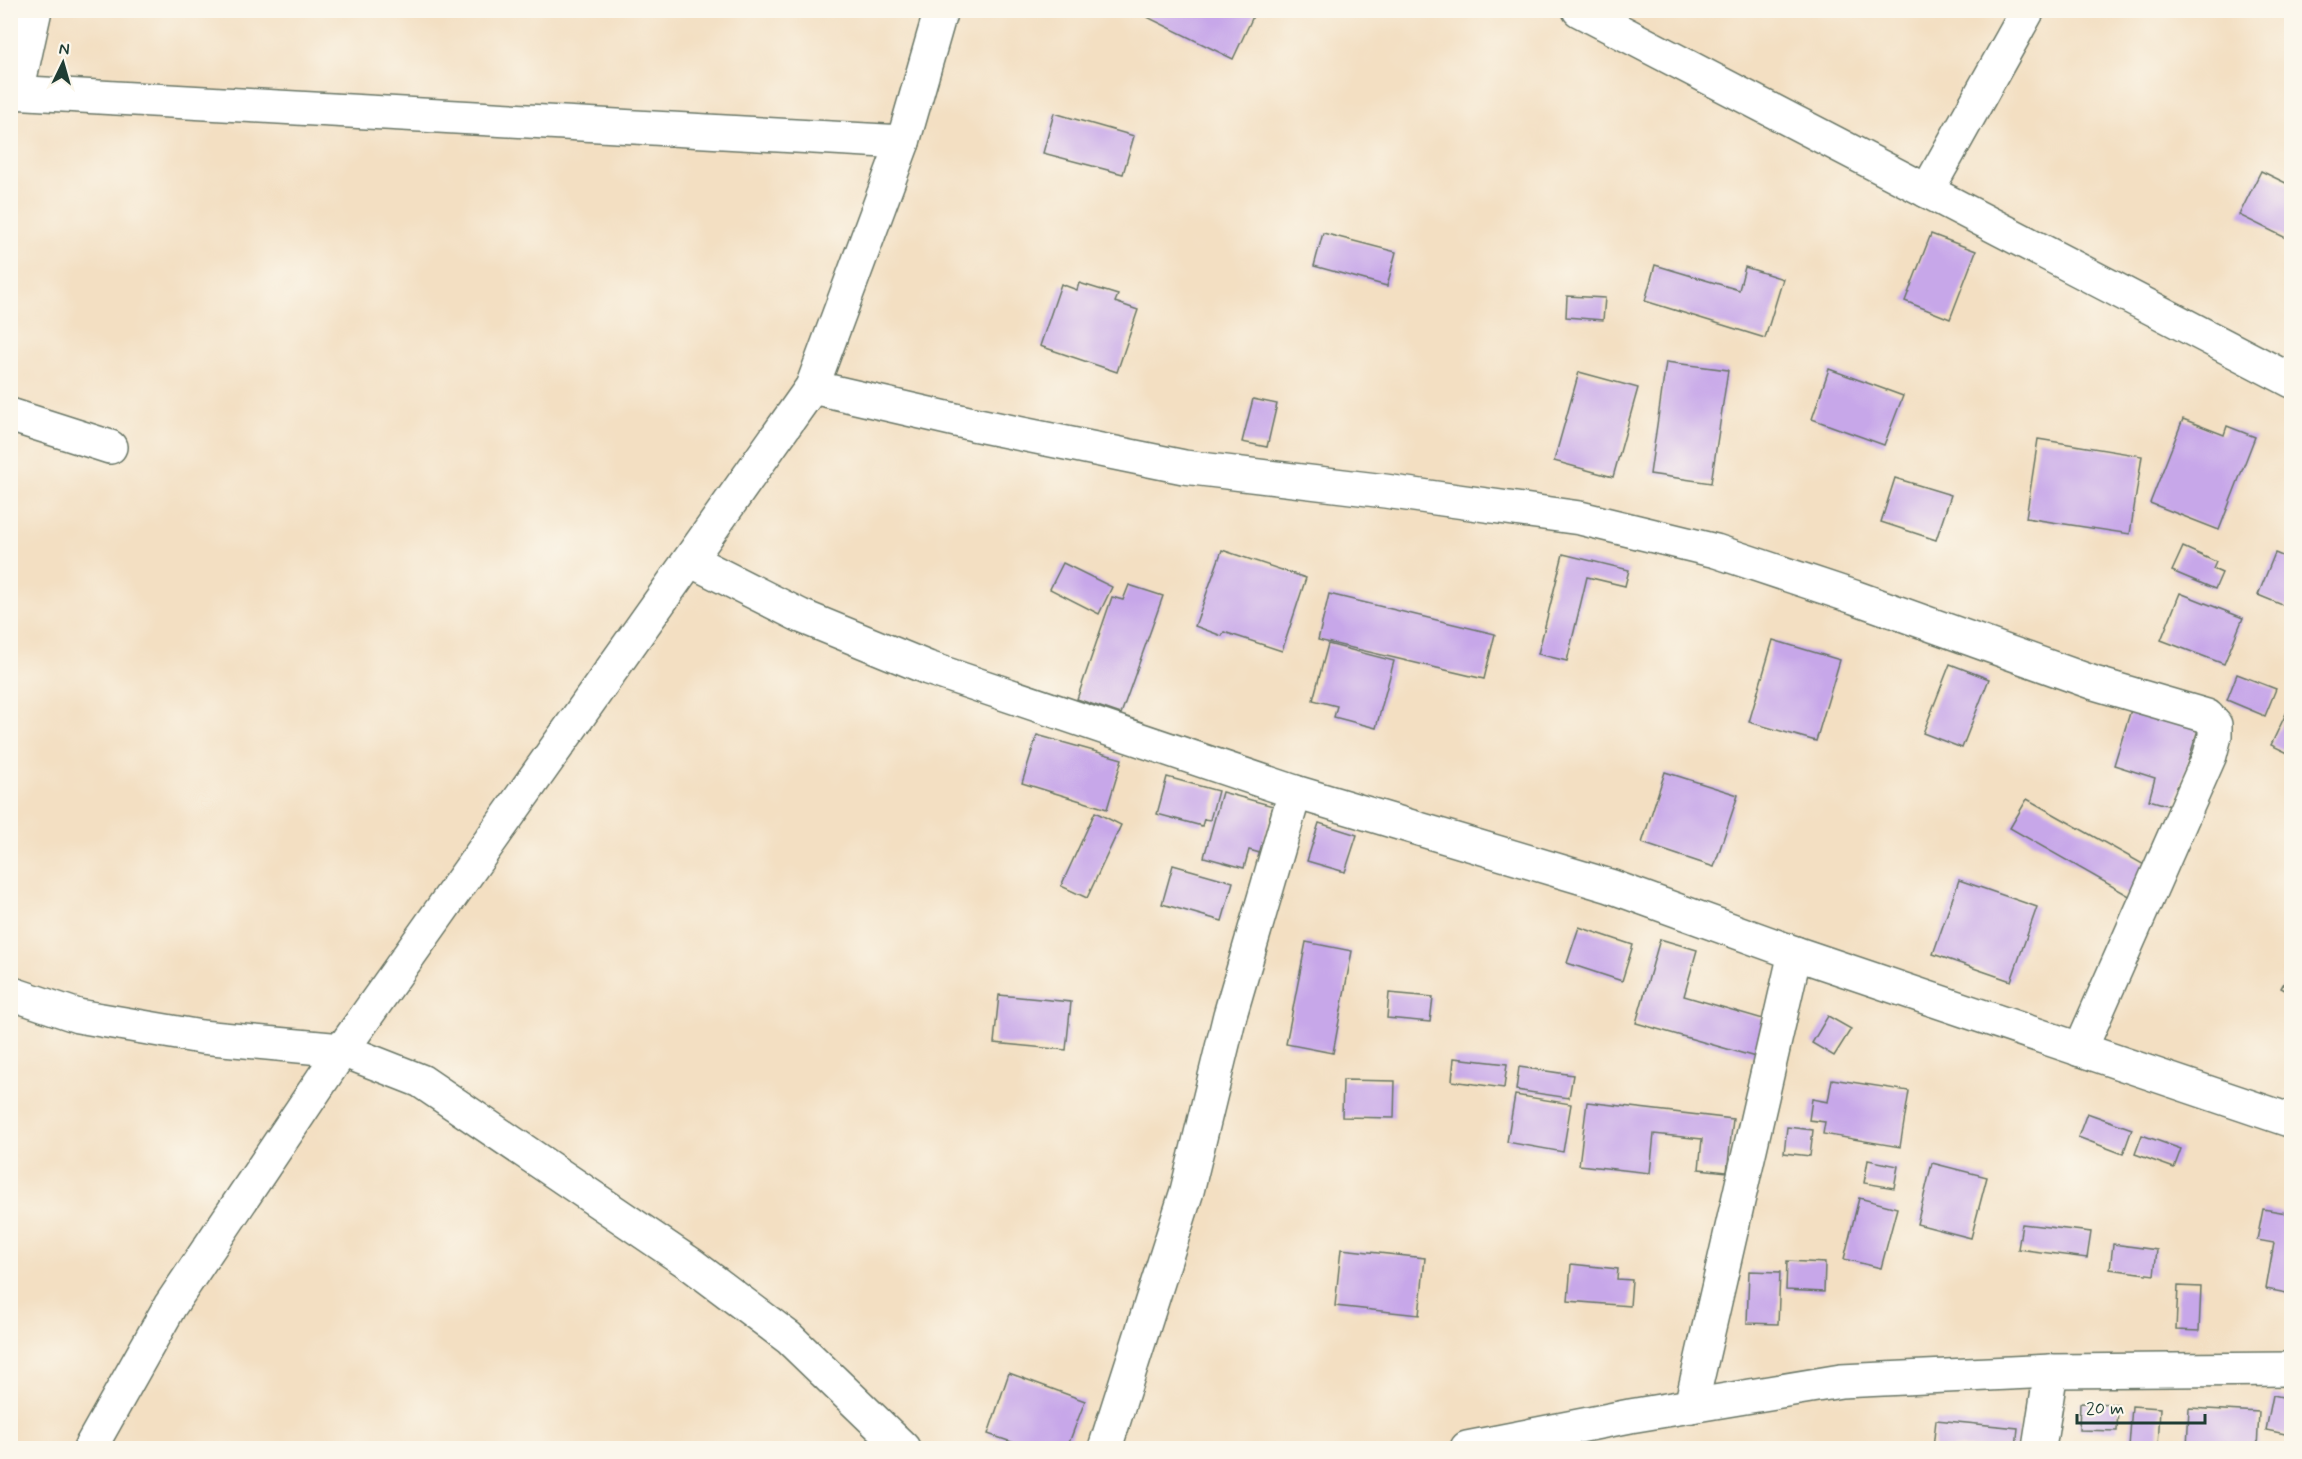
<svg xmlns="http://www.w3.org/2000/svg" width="2302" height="1459" viewBox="0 0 2302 1459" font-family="Mynerve,sans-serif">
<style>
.building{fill:#c7a7e9}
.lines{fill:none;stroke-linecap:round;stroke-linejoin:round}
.street-casing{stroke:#697666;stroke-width:36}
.street{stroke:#fff;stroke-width:33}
</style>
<rect width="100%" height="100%" fill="#fbf7ec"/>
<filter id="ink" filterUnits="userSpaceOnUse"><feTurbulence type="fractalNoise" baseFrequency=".0167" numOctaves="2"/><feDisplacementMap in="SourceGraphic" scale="12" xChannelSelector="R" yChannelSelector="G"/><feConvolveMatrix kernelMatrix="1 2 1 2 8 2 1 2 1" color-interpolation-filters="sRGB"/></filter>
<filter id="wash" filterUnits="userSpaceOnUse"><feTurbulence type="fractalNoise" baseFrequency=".008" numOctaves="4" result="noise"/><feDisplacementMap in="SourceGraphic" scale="24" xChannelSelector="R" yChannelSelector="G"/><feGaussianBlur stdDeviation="1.35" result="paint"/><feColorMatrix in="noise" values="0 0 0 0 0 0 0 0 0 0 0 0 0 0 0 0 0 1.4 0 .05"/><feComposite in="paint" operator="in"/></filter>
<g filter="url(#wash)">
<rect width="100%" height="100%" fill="#f3dfc2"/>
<g id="blocks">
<g class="building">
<polygon points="1145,10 1256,10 1233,59 1143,15"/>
<polygon points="1054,113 1134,136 1123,174 1043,153"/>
<polygon points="2261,171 2292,186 2292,241 2239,215"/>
<polygon points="1323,233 1396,252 1387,286 1314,266"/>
<polygon points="1931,234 1976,251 1950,319 1905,301"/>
<polygon points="1655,265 1739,290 1745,267 1783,279 1765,338 1645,301"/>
<polygon points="1079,283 1118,295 1115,302 1138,310 1117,372 1040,346 1061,284 1077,290"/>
<polygon points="1567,296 1605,298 1603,320 1566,317"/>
<polygon points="1666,362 1728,370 1711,483 1650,474"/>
<polygon points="1829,369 1903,396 1884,445 1812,419"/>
<polygon points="1579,372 1638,388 1613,477 1554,461"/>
<polygon points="1253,399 1277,404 1267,447 1242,442"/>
<polygon points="2183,419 2224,435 2227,426 2255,437 2219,530 2150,503"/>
<polygon points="2038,439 2142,456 2130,534 2026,518"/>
<polygon points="1895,478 1951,495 1936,540 1881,522"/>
<polygon points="2183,547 2216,562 2213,569 2222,573 2215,589 2172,571"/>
<polygon points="1222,550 1306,578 1282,651 1224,632 1222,636 1195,626"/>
<polygon points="2275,553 2292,560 2292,609 2258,595"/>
<polygon points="1563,554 1629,570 1625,586 1587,577 1567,661 1538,654"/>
<polygon points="1063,563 1112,587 1099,614 1050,589"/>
<polygon points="1129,585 1163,596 1121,714 1077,699 1112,597 1123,600"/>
<polygon points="2180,593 2243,618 2224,664 2161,640"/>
<polygon points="1329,594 1495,634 1484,679 1318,640"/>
<polygon points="1773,640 1840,660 1816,741 1749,722"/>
<polygon points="1328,644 1394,661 1376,728 1334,717 1337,706 1313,700"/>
<polygon points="1950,664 1989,679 1962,748 1923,733"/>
<polygon points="2237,674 2276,689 2265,716 2227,700"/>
<polygon points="2292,701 2292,755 2271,745"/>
<polygon points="2133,703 2200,723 2174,807 2149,800 2155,778 2114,765"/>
<polygon points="1037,735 1122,759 1107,809 1022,783"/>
<polygon points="1665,772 1738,795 1714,867 1642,843"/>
<polygon points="1167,777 1218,791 1210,820 1204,819 1202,826 1157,814"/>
<polygon points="1222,792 1273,806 1260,853 1249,850 1244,868 1204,857"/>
<polygon points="2027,799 2148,867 2131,897 2010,828"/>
<polygon points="1095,812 1121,825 1087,898 1061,886"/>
<polygon points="1319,823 1357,835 1345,872 1307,861"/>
<polygon points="1173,865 1233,882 1222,921 1162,904"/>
<polygon points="1959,880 2037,907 2011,981 1933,954"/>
<polygon points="1579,927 1633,945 1622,981 1567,963"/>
<polygon points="1660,939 1697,950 1684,996 1770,1021 1759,1058 1636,1023"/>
<polygon points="1306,942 1352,951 1333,1053 1286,1044"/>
<polygon points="2292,969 2292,994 2281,988"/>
<polygon points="1389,993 1433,997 1430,1022 1387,1018"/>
<polygon points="999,995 1071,1002 1066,1050 994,1043"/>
<polygon points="1828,1016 1851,1029 1834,1056 1812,1043"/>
<polygon points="1454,1058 1507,1064 1504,1088 1452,1081"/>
<polygon points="1519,1067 1573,1075 1569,1098 1516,1090"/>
<polygon points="1832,1079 1909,1091 1900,1147 1823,1134 1825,1122 1809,1120 1812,1099 1828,1102"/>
<polygon points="1343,1080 1395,1081 1394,1118 1342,1117"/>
<polygon points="1515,1095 1571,1104 1563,1152 1507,1142"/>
<polygon points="1587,1102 1733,1119 1727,1172 1699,1169 1702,1139 1654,1134 1650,1173 1579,1165"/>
<polygon points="2087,1113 2132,1129 2123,1154 2078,1137"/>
<polygon points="1787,1127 1813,1130 1810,1156 1784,1153"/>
<polygon points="2142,1135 2181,1149 2174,1168 2135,1154"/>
<polygon points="1868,1160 1898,1166 1894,1188 1864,1183"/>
<polygon points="1932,1163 1987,1177 1971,1238 1917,1224"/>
<polygon points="1859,1198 1897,1208 1881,1268 1844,1259"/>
<polygon points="2263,1209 2292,1214 2292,1294 2266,1289 2274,1243 2257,1240"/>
<polygon points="2022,1224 2091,1232 2087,1258 2018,1249"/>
<polygon points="2113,1244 2157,1250 2154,1275 2110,1269"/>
<polygon points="1341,1249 1425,1258 1419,1315 1335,1306"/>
<polygon points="1787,1261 1825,1263 1824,1292 1786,1290"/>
<polygon points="1571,1264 1618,1269 1617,1279 1632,1280 1630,1306 1568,1301"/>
<polygon points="1749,1271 1780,1272 1778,1324 1747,1323"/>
<polygon points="2178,1286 2201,1287 2199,1331 2176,1330"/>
<polygon points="1009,1373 1085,1401 1067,1448 1029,1448 988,1434"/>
<polygon points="2273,1395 2292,1399 2290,1435 2266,1430"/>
<polygon points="2080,1403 2118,1404 2117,1431 2079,1430"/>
<polygon points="2132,1406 2160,1408 2158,1448 2129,1447"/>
<polygon points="2189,1408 2259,1412 2257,1448 2187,1448"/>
<polygon points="1936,1420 2018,1428 2016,1448 1933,1448"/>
</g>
</g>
</g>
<g filter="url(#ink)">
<use href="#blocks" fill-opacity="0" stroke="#697666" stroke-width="1.5"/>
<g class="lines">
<defs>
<g id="street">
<polyline points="1579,10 2292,381"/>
<polyline points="10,92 903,142"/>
<polyline points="17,92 35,10"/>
<polyline points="1927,191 2028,10"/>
<polyline points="812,387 973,424 1184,467 1385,491 1580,518 1716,551 1854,597 2094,683 2207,716 2215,725 2215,736 2210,755 2080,1050"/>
<polyline points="10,415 110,447"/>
<polyline points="690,560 801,616 928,668 1295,792 1610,886 1795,953 2292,1121"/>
<polyline points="10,993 78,1016 201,1037 342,1050 421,1081 692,1265 789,1338 903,1448"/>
<polyline points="1691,1406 1795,953"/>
<polyline points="90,1448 170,1306 342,1050 812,387 903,142 941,10"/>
<polyline points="1105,1448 1187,1191 1230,1015 1295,792"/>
<polyline points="1467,1448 1630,1416 1841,1381 2051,1371 2292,1369"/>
<polyline points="2039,1448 2051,1371"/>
</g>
</defs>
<use href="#street" class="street-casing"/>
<use href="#street" class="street"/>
</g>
</g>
<rect width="2302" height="1459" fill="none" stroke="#fbf7ec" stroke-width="36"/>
<g transform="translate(63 63) rotate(5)" stroke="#fbf7ec" stroke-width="4.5" paint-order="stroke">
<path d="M0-4.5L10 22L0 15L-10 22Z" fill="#1f3d34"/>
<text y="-9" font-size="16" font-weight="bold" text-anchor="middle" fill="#1f3d34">N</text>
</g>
<path d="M2077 1414v9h128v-9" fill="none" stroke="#1f3d34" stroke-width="3"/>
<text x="2086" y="1414" font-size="18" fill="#1f3d34" stroke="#fbf7ec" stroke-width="4.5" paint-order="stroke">20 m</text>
</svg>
